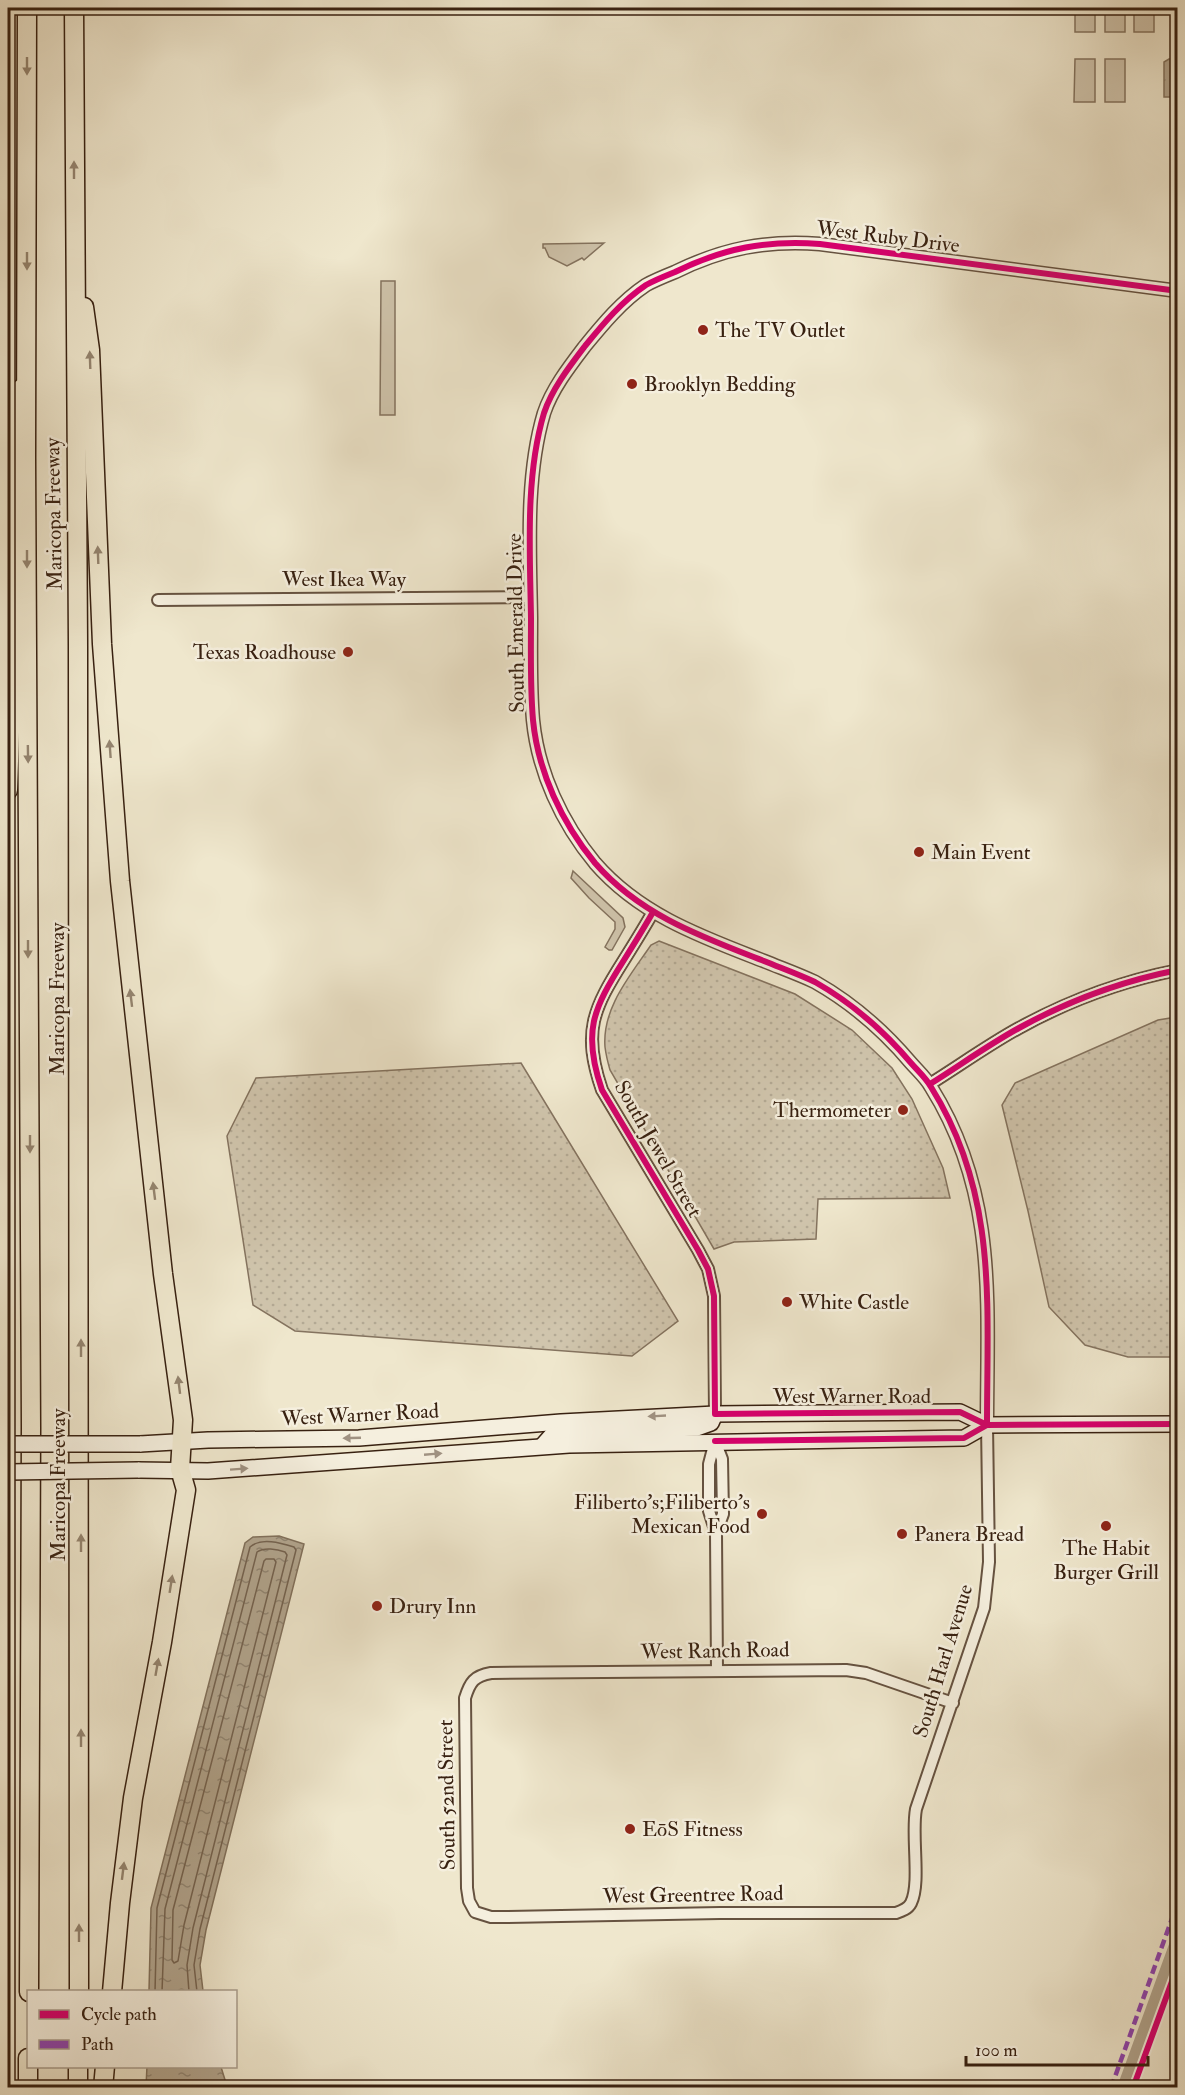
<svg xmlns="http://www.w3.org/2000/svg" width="1185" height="2095" viewBox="0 0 1185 2095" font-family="'IM FELL Double Pica',serif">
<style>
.green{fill:#d0c5ad;stroke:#84735f;stroke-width:1.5}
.park{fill:url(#park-dots);stroke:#84735f;stroke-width:1.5}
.water{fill:url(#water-ripples);stroke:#81705b;stroke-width:1.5}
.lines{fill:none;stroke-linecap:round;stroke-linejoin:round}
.shore{stroke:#74624f;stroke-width:1.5}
.canal{stroke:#b1a48d;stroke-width:12}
.minor-casing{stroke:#665240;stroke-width:14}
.tertiary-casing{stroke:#665240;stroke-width:15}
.secondary-casing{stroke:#382111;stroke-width:18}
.motorway-casing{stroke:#382111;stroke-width:21}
.minor{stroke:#f5efde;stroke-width:10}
.tertiary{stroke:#f5efde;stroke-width:12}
.secondary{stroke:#f5efde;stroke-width:15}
.motorway{stroke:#efe7cd;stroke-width:18}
.secondary-bridge-casing{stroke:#382111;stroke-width:18;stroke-linecap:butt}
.secondary-bridge{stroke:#f5efde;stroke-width:15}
.quiet{stroke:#8e44ad;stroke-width:4.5;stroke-dasharray:9 4.5;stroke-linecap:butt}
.cycleway-casing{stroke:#f5efde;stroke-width:10}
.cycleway{stroke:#d6006c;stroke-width:6}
.oneway{fill:#94846f}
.oneway2{fill:#a09282}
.poi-dot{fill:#8f2418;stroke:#f5efde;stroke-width:2}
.labels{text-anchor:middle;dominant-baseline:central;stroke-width:5;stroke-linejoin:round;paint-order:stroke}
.street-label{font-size:21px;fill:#382111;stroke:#f5efde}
.poi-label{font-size:21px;fill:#382111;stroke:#f5efde;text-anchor:start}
</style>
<defs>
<pattern id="park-dots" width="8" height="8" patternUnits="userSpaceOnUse" patternTransform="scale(1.5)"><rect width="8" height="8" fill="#d0c5ad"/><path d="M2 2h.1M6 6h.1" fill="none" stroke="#b3a994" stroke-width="1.8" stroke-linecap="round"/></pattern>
<pattern id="water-ripples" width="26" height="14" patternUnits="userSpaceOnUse" patternTransform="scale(1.5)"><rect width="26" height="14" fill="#b1a48d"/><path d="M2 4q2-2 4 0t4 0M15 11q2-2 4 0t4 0" fill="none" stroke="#918572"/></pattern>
</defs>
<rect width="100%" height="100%" fill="#efe7cd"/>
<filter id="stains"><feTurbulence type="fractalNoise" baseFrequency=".00333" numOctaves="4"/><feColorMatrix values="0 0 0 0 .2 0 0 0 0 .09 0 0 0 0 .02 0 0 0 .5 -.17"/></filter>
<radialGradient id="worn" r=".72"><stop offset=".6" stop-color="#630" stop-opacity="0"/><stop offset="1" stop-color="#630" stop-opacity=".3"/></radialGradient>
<g class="green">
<rect x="1075" y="8" width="20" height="24"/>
<rect x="1105" y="8" width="20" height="24"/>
<rect x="1134" y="8" width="20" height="24"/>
<polygon points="1075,59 1095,59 1095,102 1074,102"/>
<rect x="1105" y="59" width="20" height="43"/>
<polygon points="604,243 584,260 582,258 567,266 549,257 545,248 543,248 543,244"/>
<polygon points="381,281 395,281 395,415 380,415"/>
<polygon points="573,871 623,918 625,927 612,950 609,950 605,947 615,929 615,922 589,898 571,878"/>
</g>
<g class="park">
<path d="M659,941L795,994L852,1030L892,1068L912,1099L943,1168L950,1198L818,1199L816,1239L734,1242L714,1249L610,1070C608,1063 606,1055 605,1047C602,1008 630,976 651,945Z"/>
<polygon points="1177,1017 1177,1357 1128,1357 1085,1345 1049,1307 1028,1211 1002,1105 1015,1083 1158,1020"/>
<polygon points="521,1063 678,1321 632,1356 295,1331 253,1305 227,1136 256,1078"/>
</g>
<g class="water">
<polygon points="1177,58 1177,97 1164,97 1164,62 1169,59"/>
<polygon points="279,1536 304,1544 206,1930 200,1965 203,1991 149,1991 151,1908 245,1543 253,1537"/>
<polygon points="147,2066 221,2067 226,2083 230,2087 146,2087"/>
</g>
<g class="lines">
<g class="shore">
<polygon points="266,1559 274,1559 276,1562 184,1925 178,1961 174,1963 172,1960 173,1910 264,1561"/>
<path d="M155,1992L157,1908L250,1547C261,1537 281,1543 294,1547L296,1550L200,1929L194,1965L197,1992"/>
<path d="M162,1992L165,1909L257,1552C264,1547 277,1549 285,1552L287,1555L193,1928L187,1965L189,1992"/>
</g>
<polyline class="canal" points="1123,2088 1178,1937"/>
<defs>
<g id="minor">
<polyline points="158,600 530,597"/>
<path d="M653,912C644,928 634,944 624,960C593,1009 582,1032 602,1090L698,1250L708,1269L714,1296L715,1414"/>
<path d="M930,1084C959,1066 988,1045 1019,1028C1068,1001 1122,981 1178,970"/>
<polyline points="715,1441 709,1464 709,1511 716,1533 717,1671"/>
<polyline points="715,1441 722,1459 723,1514 716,1533"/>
<path d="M953,1703L866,1673L846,1670L491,1673C474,1676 470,1682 465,1698L467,1888L469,1901L475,1912L491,1917H506L720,1913H896C902,1911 908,1909 911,1903C921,1883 911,1835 916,1809L984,1608L989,1562L987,1425"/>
</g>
<path id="tertiary" d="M987,1425C987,1304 998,1194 931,1087C926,1078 918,1071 911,1063C884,1031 852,1003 815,982C798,974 781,968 764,961C702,937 640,915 595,863C562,823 538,772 533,720C530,686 531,651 531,618C530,552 525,477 544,413C552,389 569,367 585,346C603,324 622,301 646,285C655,280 665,276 675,272C724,248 766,240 820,244L1178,291"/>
<g id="secondary">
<polyline points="140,1444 208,1440 359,1438 561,1422 715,1414 960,1412 987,1425 1178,1424"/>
<polyline points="543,1445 551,1436 568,1433 697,1428 711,1423 715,1414"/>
<polyline points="138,1470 208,1471 569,1445 964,1438 987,1425"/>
</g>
<g id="motorway">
<polyline points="27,8 26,457 31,1427 29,1992"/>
<path d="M74,8C74,220 77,433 78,646C81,1094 82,1543 79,1992"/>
<polyline points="84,307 90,350 102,644 120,881 163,1274 183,1420 180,1469 186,1490 162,1642 133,1798 120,1903 112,1992"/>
<polyline points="8,790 13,646 14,412 22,388"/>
<polyline points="28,2088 28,2058"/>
<polyline points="78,2088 78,2066"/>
<polyline points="103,2088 105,2066"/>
</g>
</defs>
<use href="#minor" class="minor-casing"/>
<use href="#tertiary" class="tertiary-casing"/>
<use href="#secondary" class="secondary-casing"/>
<use href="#motorway" class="motorway-casing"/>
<use href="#minor" class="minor"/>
<use href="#tertiary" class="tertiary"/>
<use href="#secondary" class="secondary"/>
<use href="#motorway" class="motorway"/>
<defs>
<g id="secondary-bridge">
<polyline points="8,1444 140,1444"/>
<polyline points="8,1472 138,1470"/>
</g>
</defs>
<use href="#secondary-bridge" class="secondary-bridge-casing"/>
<use href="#secondary-bridge" class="secondary-bridge"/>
<polyline class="quiet" points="1111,2088 1178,1902"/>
<defs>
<g id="cycleway">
<path d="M653,912C644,928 634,944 624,960C593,1009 582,1032 602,1090L698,1250L708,1269L714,1296L715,1414L960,1412L987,1425L1178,1424"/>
<path d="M930,1084C959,1066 988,1045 1019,1028C1068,1001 1122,981 1178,970"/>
<path d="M987,1425C987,1304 998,1194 931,1087C926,1078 918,1071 911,1063C884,1031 852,1003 815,982C798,974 781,968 764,961C702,937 640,915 595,863C562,823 538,772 533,720C530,686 531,651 531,618C530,552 525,477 544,413C552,389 569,367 585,346C603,324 622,301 646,285C655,280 665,276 675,272C724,248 766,240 820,244L1178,291"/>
<polyline points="715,1441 964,1438 987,1425"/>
<polyline points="1133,2088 1178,1965"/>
</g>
</defs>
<use href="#cycleway" class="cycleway-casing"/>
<use href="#cycleway" class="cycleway"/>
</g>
<defs><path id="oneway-solid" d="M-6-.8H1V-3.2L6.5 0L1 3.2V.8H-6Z" transform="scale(1.5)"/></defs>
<g class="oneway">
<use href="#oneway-solid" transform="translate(27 66) rotate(90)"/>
<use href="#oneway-solid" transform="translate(74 170) rotate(-90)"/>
<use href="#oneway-solid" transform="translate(27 261) rotate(90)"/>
<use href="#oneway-solid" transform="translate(90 360) rotate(-92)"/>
<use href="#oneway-solid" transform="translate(98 555) rotate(-92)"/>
<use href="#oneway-solid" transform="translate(27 559) rotate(90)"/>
<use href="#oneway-solid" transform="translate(110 749) rotate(-94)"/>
<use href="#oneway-solid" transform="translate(28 754) rotate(89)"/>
<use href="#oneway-solid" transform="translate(28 949) rotate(90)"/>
<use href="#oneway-solid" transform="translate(131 998) rotate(-97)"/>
<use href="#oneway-solid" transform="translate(30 1144) rotate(90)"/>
<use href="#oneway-solid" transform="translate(154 1191) rotate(-97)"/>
<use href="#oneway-solid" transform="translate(81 1348) rotate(-90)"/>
<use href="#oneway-solid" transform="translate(179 1385) rotate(-97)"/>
<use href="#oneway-solid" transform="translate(81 1543) rotate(-90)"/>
<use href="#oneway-solid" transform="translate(171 1584) rotate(-81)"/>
<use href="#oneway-solid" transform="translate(157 1667) rotate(-80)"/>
<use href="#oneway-solid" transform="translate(81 1738) rotate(-90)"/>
<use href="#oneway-solid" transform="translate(123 1871) rotate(-83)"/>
<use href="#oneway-solid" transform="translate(79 1933) rotate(-90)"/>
</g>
<g class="oneway2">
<use href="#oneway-solid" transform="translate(657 1416) rotate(177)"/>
<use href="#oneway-solid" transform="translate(352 1438) rotate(178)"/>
<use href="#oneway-solid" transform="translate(433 1454) rotate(-5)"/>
<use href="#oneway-solid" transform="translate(239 1469) rotate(-4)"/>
</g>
<g class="poi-dot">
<circle cx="703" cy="330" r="6"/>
<circle cx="632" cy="384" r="6"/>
<circle cx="348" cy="652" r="6"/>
<circle cx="919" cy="852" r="6"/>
<circle cx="903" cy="1110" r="6"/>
<circle cx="787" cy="1302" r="6"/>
<circle cx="762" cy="1514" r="6"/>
<circle cx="1106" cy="1526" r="6"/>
<circle cx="902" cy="1534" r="6"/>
<circle cx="377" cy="1606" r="6"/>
<circle cx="630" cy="1829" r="6"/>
</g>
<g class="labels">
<g class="street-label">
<text transform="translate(888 237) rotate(7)">West Ruby Drive</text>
<text transform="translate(54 514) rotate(-91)">Maricopa Freeway</text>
<text x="344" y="579">West Ikea Way</text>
<text transform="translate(516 623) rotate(-91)">South Emerald Drive</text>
<text transform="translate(57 999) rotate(-90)">Maricopa Freeway</text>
<text transform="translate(658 1149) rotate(60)">South Jewel Street</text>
<text x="852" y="1396">West Warner Road</text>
<text transform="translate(360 1415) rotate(-3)">West Warner Road</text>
<text transform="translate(58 1485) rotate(-90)">Maricopa Freeway</text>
<text transform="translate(715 1651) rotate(-1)">West Ranch Road</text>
<text transform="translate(943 1661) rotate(-73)">South Harl Avenue</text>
<text transform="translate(447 1795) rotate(-91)">South 52nd Street</text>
<text transform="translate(693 1895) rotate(-1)">West Greentree Road</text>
</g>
<g class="poi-label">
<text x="715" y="330">The TV Outlet</text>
<text x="644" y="384">Brooklyn Bedding</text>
<text x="336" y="652" text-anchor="end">Texas Roadhouse</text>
<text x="931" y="852">Main Event</text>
<text x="891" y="1110" text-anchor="end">Thermometer</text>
<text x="799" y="1302">White Castle</text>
<text x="750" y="1502" text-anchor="end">Filiberto's;Filiberto's<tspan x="750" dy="24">Mexican Food</tspan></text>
<text x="914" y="1534">Panera Bread</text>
<text x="1106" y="1548" text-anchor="middle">The Habit<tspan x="1106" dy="24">Burger Grill</tspan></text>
<text x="389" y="1606">Drury Inn</text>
<text x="642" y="1829">EōS Fitness</text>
</g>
</g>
<rect width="1185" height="2095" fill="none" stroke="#efe7cd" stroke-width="30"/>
<rect x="9" y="9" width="1167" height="2077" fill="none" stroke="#382111" stroke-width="3"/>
<rect x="15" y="15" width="1155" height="2065" fill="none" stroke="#382111" stroke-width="1.5"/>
<rect x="27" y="1990" width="210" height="78" fill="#f5efde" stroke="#a99d8c" stroke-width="1.5"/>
<rect x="39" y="2010" width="30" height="9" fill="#d6006c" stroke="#a99d8c" stroke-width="1.5"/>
<text x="81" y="2020" font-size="18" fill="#382111">Cycle path</text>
<rect x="39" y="2040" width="30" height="9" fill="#8e44ad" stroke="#a99d8c" stroke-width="1.5"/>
<text x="81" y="2050" font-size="18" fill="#382111">Path</text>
<path d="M966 2056v9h182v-9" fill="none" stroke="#382111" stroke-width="3"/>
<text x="975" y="2056" font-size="18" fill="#382111" stroke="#f5efde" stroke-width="4.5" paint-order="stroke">100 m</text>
<rect width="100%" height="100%" filter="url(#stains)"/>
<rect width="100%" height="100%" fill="url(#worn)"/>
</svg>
